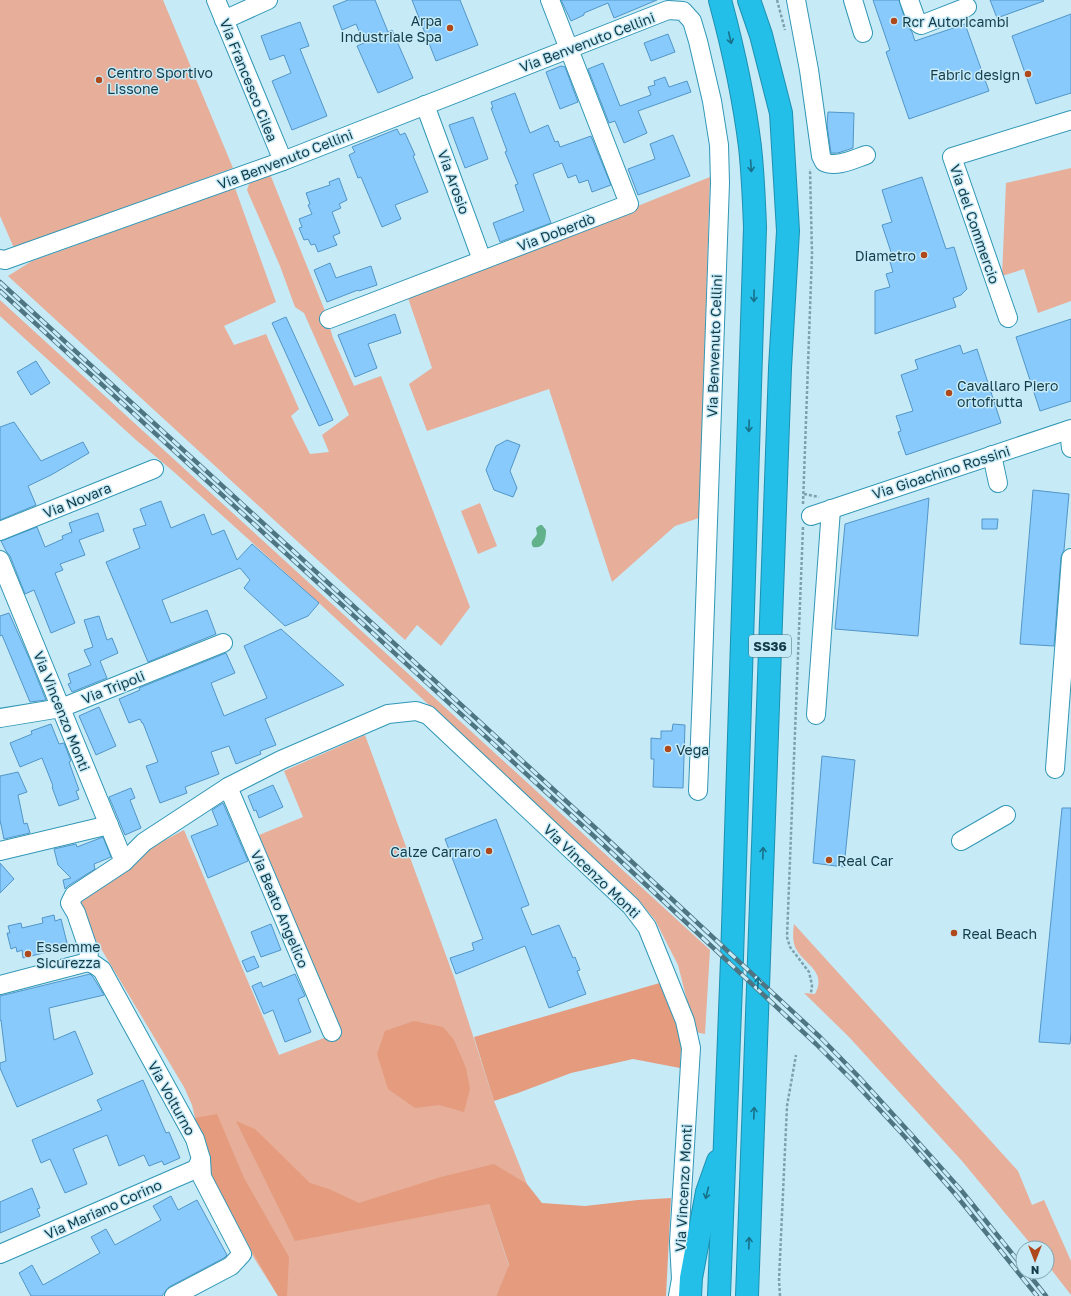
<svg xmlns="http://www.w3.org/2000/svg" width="1071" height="1296" viewBox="0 0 1071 1296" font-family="'Golos Text',sans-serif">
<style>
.green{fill:#e7ae99}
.forest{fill:#e49b7e}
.water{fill:#61b18b}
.building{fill:#88cafc;stroke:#5296c7}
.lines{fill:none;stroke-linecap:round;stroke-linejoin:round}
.minor-casing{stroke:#3097b5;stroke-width:20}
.highway-casing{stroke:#1d91b1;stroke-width:24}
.path{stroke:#7da2af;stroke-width:2.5;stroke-dasharray:3 2;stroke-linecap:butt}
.minor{stroke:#fff;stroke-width:18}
.highway{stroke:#23bfe9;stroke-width:22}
.rail-casing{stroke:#4d7582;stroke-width:4.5}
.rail{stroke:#c7eaf7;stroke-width:3;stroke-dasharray:9;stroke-linecap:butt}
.oneway{stroke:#197089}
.poi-dot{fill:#af491c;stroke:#c7eaf7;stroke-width:1.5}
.labels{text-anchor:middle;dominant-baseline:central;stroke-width:3;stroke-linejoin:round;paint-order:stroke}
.shield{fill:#c7eaf7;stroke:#48707d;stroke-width:1}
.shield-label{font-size:13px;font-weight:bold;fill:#123c49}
.poi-label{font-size:14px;fill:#123c49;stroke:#c7eaf7;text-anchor:start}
.street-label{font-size:14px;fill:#123c49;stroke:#c7eaf7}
</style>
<rect width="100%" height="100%" fill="#c7eaf7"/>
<g class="green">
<polygon points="0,0 163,0 233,168 14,248 0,216"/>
<polygon points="1071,168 1071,301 1038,313 1024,269 1002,276 1006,183"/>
<polygon points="270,174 325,311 333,338 354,386 381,376 470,607 441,646 417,625 405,640 8,276 32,261 235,188 276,302 224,326 234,345 266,334 299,409 291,416 310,454 329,452 322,435 349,415 304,313 295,307 280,266 247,190 250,181"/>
<polygon points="710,177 699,518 675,526 612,582 549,389 427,431 409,384 432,368 408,298"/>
<polygon points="0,300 710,950 705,1034 695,1032 678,965 655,920 636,897 319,603 174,472 136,440 0,316"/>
<polygon points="480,503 497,546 478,554 461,511"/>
<polygon points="365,735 455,980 494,1101 527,1184 489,1204 509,1266 496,1296 278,1296 254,1258 208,1174 192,1105 184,1087 73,902 152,847 184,830 279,1055 340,1032 259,835 303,817 284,771"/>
<path d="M794,924L1018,1171L1032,1205L1044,1200L1071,1261V1295L1047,1264V1248H1034L962,1161L849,1037L804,993L815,994C827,971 805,965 796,949C792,941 793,932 794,924Z"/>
</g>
<g class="forest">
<polygon points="663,982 679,1026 681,1048 680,1068 633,1059 571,1073 518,1093 494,1101 474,1037"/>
<polygon points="414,1021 443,1027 454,1040 466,1068 470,1089 464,1112 439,1105 415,1108 388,1089 377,1054 385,1031"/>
<polygon points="217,1114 244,1178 289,1257 287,1296 278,1296 208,1174 195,1118"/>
<polygon points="236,1121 255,1129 310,1183 329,1189 359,1203 441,1177 494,1164 527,1184 542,1203 585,1206 638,1200 671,1198 666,1296 496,1296 509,1265 489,1204 295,1241"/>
</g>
<path class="water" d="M540,525H542L546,530C546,540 544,549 533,547C529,540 535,539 537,534L536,528Z"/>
<g class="building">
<polygon points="348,0 375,0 388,32 392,30 413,78 378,93 357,46 364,43 356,24 342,30 333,6"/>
<polygon points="412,0 460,0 478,45 436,61"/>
<polygon points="561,0 657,0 614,18 608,3 584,13 584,15 571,21"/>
<polygon points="873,0 899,0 907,26 912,32 915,41 965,24 989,91 909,119 886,52 890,50"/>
<polygon points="990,0 1043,0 1044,1 997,18"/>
<polygon points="1071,14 1071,93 1036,104 1012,36"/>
<polygon points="300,22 309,46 300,49 327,116 292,130 272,81 291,73 284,55 270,60 261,36"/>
<polygon points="668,34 675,52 651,61 644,43"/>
<polygon points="603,63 620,106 651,95 648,87 655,85 654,81 665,77 669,87 687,81 691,92 638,111 647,133 624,143 615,121 609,123 588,69"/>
<polygon points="561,66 565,67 578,102 560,109 546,72"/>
<polygon points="515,93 530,133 548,125 555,142 558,141 560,147 591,136 611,185 592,192 588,180 579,183 576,175 568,178 562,163 533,174 551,223 500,242 493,223 524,211 515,185 518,184 505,152 507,151 491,108 493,108 491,102"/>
<polygon points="828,112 854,113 853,148 838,153 831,153 827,125"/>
<polygon points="473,117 488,159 465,168 449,125"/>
<polygon points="397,129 400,135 405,133 415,155 413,156 428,192 395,205 401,219 382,227 361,177 358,178 349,155 355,152 352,147"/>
<polygon points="673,135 690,176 638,195 628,169 655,159 650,144"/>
<polygon points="922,177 946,249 954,247 967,289 961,295 953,298 956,307 875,334 875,291 890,287 886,274 893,272 890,262 894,261 882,225 892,222 882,190"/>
<polygon points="339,178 347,200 339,204 341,208 332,212 340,233 333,236 337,245 318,252 315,244 311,245 308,239 304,240 299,228 302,227 299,219 312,214 308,205 310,204 306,193 330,185 329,182"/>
<polygon points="330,263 336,278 371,266 377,285 359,291 358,290 327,302 314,270"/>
<polygon points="395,314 401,333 368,344 377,368 355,377 338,335"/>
<polygon points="286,317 333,420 319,426 272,323"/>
<polygon points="1071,319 1071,401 1040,411 1016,337"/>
<polygon points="960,345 963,354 977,349 1001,423 906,455 898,432 901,431 896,416 913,411 901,375 918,369 915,360"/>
<polygon points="36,361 50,383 31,395 17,372"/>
<polygon points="14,422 41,461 83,442 89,453 51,475 28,486 36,505 0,520 0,427"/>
<polygon points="507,440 520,445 510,471 517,488 513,497 494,490 486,470 496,446"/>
<polygon points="1033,490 1069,494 1064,550 1061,557 1054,646 1020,644"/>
<polygon points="929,498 918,636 835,629 845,524"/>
<polygon points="161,501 171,528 204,514 212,535 224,530 237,560 252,544 319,603 308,616 285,626 244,588 250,580 240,568 162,600 171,623 207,610 216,634 148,662 106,562 140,548 133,529 146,525 140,509"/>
<polygon points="98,513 104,531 79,540 85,555 60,564 63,570 55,573 75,623 51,633 34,590 25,594 10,556 6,551 1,541 37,527 45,547 63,539 62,536 72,532 69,523"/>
<polygon points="982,519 998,519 997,529 982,529"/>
<polygon points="9,613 29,658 46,700 30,702 2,635 0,636 0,616"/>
<polygon points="99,616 107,640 112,638 118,653 100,661 107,678 72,692 68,684 71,683 68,674 91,665 84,650 93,647 84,620"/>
<polygon points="281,629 344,685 265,719 276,745 260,751 261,754 236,764 229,746 211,752 219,774 185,787 187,793 160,803 146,766 158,762 143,723 142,723 140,719 129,723 119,699 140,690 139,688 226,653 235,673 211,683 224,716 267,698 244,646"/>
<polygon points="99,707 116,746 96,755 79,716"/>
<polygon points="51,724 59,744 64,743 71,761 69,762 79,790 76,791 79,799 59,806 52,787 53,786 42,758 20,767 10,743 32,734 31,731"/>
<polygon points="673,724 685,725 683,788 653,787 654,759 651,759 651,738 661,739 661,731 672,731"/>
<polygon points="822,756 855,760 844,867 813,863"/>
<polygon points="18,772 27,792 18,795 24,824 27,823 30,833 4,839 0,820 0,776"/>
<polygon points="273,785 283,807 259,818 256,810 254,811 248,796"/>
<polygon points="131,788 135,798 130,800 141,828 125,835 109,797"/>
<polygon points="223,803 248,861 208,878 191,836 218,825 212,810"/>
<polygon points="1062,808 1071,808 1071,1033 1070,1044 1039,1042"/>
<polygon points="496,819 529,905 521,908 532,935 559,925 573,958 575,957 580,970 577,971 586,994 549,1008 525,946 456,974 450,958 474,950 472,943 483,939 445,839"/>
<polygon points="103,837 111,857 94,864 95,869 68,886 65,889 63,880 71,878 58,865 54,849 76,844 77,847"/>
<polygon points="0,863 14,879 0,893"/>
<polygon points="54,915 55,921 61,919 68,947 23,958 22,950 17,952 16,947 11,949 7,933 10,933 8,926 21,923 22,928 43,923 42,918"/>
<polygon points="271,924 281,950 261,957 251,932"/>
<polygon points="254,956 259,967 247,972 242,961"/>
<polygon points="90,974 93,977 104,995 49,1008 54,1040 75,1031 93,1074 17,1107 0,1068 0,1063 6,1061 1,1020 0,1021 0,996"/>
<polygon points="295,974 305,996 298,999 311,1032 285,1042 273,1010 264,1014 252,986 261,982 263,987"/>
<polygon points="143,1080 166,1133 169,1132 180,1158 164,1165 162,1161 149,1166 144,1155 119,1166 107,1135 73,1149 87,1184 65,1193 50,1159 41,1163 32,1140 102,1110 97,1100"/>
<polygon points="32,1188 40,1208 37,1209 40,1216 0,1233 0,1202"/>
<polygon points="171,1196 178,1210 197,1200 227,1255 224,1258 169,1287 162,1296 31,1296 19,1273 32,1265 43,1285 100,1253 91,1237 106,1229 115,1245 161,1220 153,1206"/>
</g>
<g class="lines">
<defs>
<g id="minor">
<polyline points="216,0 283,161"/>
<path d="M796,0L809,70L821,156L824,162C836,168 854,159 866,155"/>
<polyline points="853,0 863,33"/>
<polyline points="909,0 917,22 919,24 921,25 967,7"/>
<polyline points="224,20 268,0"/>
<polyline points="425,105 482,260"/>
<polyline points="0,259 5,260 283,161 668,10 683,11 692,21 698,41 712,101 719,145 720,183 702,691 698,791"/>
<polyline points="1008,318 952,157 1071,120"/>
<polyline points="329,319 629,204 550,0"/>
<polyline points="1069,430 1071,448"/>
<polyline points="992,455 998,483"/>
<polyline points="811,516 1071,429"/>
<polyline points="0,531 154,469"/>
<polyline points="0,560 124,862"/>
<polyline points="816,715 831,509"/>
<polyline points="0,718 61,708 223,643"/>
<polyline points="1055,769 1071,558"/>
<polyline points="228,787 332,1032"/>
<polyline points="961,841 1006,815"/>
<polyline points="0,851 109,825"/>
<polyline points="88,962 89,951 76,913 70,903 74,895 124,862 144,842 228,787 281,760 388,714 416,711 428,715 631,906 647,927 685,1021 691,1048 679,1242 681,1279 678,1296"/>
<polyline points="0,985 88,962 95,965 102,970 195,1139 201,1159 202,1177 242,1254 231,1266 174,1296"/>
<polyline points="0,1254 196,1169 201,1159"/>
</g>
<g id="highway">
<polyline points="690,1296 691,1278 707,1192 718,1161"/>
<path d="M719,1296L732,959L755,227C754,201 753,174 750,147C744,98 733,48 720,0"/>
<polyline points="747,1296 780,368 788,231 781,113 761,35 749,0"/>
</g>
</defs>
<use href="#minor" class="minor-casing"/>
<use href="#highway" class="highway-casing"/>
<g class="path">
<polyline points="777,0 785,30"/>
<polyline points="804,494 819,497"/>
<polyline points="803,504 812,254 810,169"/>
<polyline points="803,527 787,937 790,947 809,972 812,985 811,993"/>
<polyline points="780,1296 779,1280 787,1106 796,1055"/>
</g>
<use href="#minor" class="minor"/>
<use href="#highway" class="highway"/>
<defs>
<g id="rail">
<polyline points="0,282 601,833 820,1037 859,1077 910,1133 961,1190 1023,1267"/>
<polyline points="0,291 596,838 816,1044 854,1082 905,1137 955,1194 1037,1296"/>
<polyline points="1027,1272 1046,1296"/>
</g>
</defs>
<use href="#rail" class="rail-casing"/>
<use href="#rail" class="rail"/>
</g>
<defs><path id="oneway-shaft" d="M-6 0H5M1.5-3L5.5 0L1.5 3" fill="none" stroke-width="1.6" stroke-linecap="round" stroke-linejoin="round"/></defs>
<g class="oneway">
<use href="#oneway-shaft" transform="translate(730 38) rotate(77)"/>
<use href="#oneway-shaft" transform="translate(751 166) rotate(86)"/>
<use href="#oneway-shaft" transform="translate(754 296) rotate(91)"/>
<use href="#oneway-shaft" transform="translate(749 426) rotate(92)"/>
<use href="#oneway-shaft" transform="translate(763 853) rotate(-88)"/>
<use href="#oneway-shaft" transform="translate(758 983) rotate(-88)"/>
<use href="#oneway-shaft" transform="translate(754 1113) rotate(-88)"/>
<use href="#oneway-shaft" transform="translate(707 1193) rotate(104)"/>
<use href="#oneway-shaft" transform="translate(749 1243) rotate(-88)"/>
</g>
<g class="poi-dot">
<circle cx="894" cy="21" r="4"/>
<circle cx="450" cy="28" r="4"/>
<circle cx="1028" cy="74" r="4"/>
<circle cx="99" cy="80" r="4"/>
<circle cx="924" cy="255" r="4"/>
<circle cx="949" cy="393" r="4"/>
<circle cx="668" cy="749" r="4"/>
<circle cx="489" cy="851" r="4"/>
<circle cx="829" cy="860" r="4"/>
<circle cx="954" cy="933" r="4"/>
<circle cx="28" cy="954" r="4"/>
</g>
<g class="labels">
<rect class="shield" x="749" y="635" width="42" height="22" rx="3"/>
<g class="shield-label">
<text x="770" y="646">SS36</text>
</g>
<g class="poi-label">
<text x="442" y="20" text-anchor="end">Arpa<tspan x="442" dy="16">Industriale Spa</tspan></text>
<text x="902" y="21">Rcr Autoricambi</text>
<text x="107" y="72">Centro Sportivo<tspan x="107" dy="16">Lissone</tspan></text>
<text x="1020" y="74" text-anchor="end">Fabric design</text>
<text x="916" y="255" text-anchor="end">Diametro</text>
<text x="957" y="385">Cavallaro Piero<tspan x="957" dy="16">ortofrutta</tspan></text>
<text x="676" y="749">Vega</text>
<text x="481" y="851" text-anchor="end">Calze Carraro</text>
<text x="837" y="860">Real Car</text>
<text x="962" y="933">Real Beach</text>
<text x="36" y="946">Essemme<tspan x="36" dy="16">Sicurezza</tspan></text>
</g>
<g class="street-label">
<text transform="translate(587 42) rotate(-21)">Via Benvenuto Cellini</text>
<text transform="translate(249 80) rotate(68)">Via Francesco Cilea</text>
<text transform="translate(285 159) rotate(-21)">Via Benvenuto Cellini</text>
<text transform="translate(454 182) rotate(70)">Via Arosio</text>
<text transform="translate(975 224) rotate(71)">Via del Commercio</text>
<text transform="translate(556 232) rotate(-21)">Via Doberdò</text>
<text transform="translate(714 346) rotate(-88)">Via Benvenuto Cellini</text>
<text transform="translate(941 472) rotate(-18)">Via Gioachino Rossini</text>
<text transform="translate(77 500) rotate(-22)">Via Novara</text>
<text transform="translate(113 687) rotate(-22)">Via Tripoli</text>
<text transform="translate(62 711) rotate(68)">Via Vincenzo Monti</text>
<text transform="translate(592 871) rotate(44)">Via Vincenzo Monti</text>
<text transform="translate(280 909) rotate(67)">Via Beato Angelico</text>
<text transform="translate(172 1098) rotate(61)">Via Volturno</text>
<text transform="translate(683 1188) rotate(-87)">Via Vincenzo Monti</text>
<text transform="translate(103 1209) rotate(-24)">Via Mariano Corino</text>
</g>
</g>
<g transform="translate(1035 1260) rotate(180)"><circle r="19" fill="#c7eaf7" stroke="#7fa4b1"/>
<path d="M0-3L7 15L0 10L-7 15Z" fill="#af491c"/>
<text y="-6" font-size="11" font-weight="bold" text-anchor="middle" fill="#123c49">N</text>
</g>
</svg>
